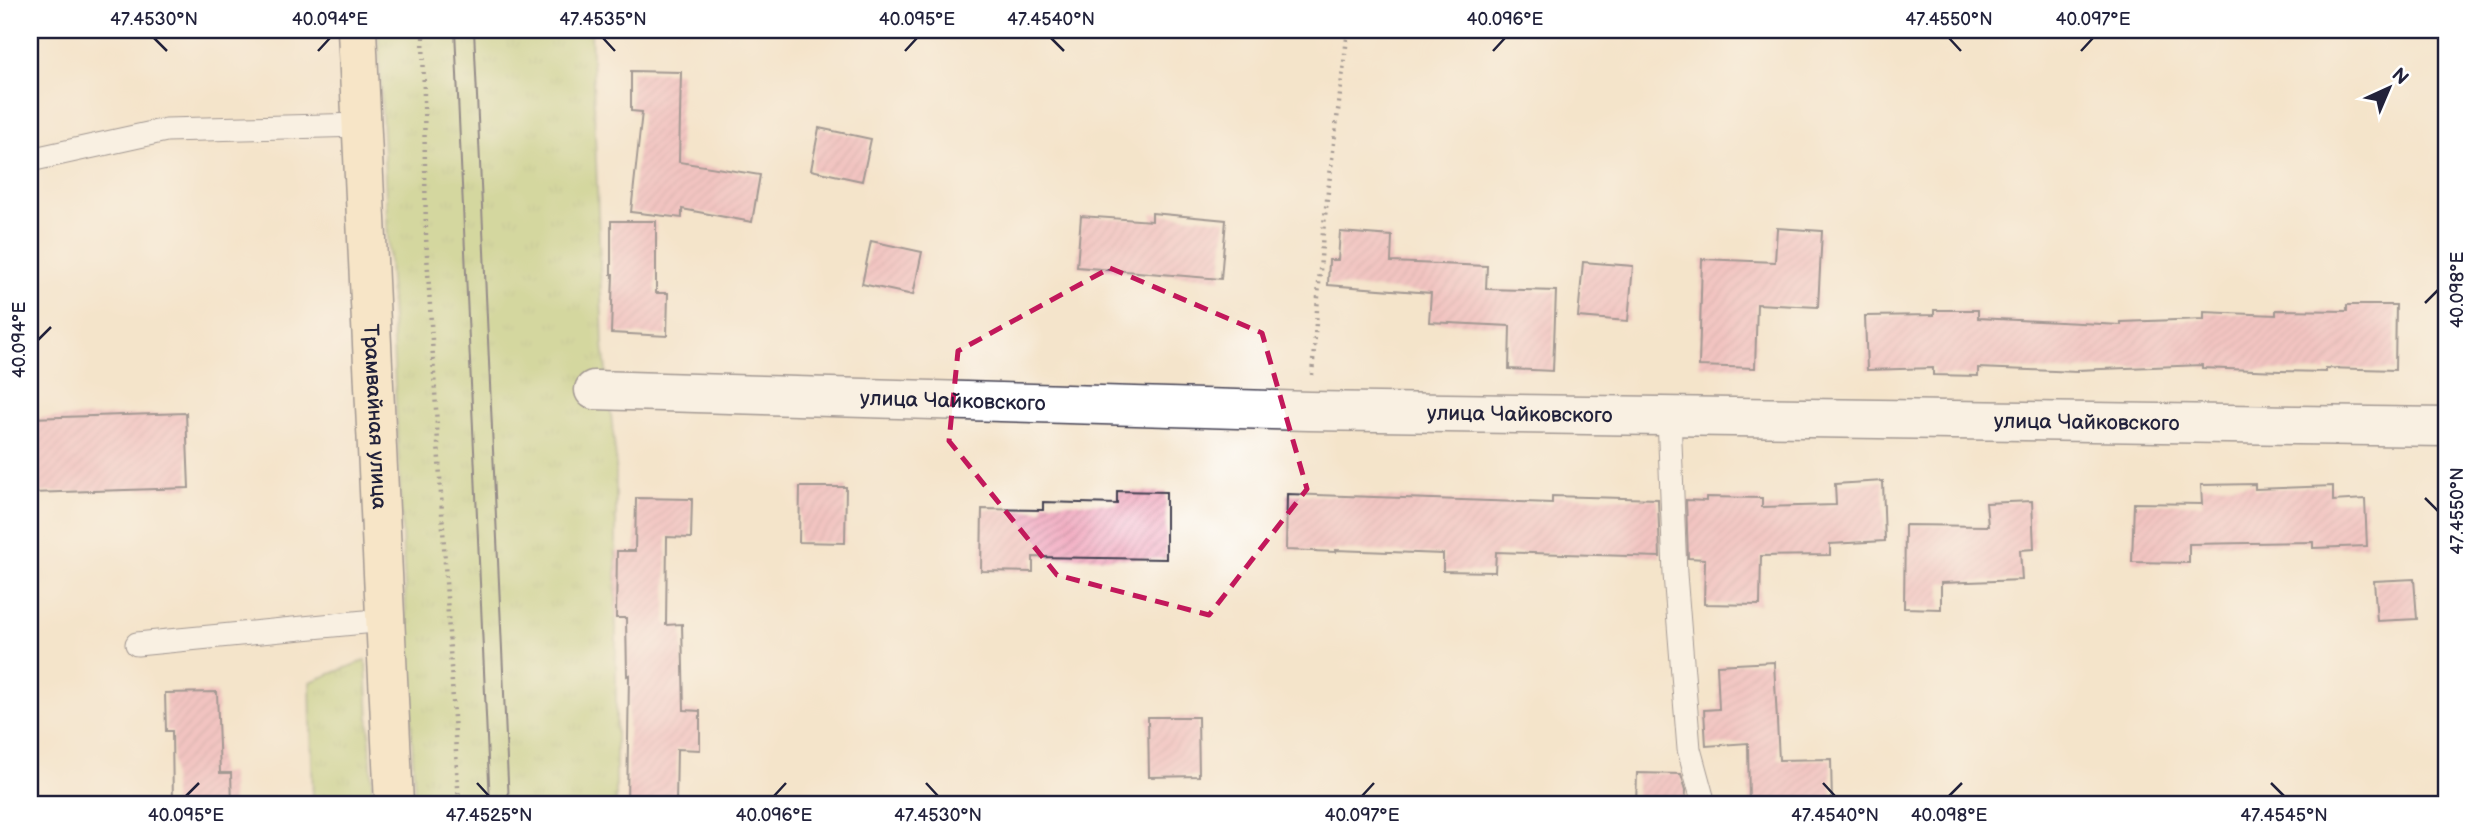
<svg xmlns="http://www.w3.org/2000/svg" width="2476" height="834" viewBox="0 0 2476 834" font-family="'Balsamiq Sans',sans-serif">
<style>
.grass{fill:url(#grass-tufts);stroke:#687454;stroke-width:2}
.building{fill:url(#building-hatch)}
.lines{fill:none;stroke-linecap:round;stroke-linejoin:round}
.lane-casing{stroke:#423f51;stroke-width:25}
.street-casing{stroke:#423f51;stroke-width:41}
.secondary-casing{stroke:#423f51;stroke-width:41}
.path{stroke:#423f51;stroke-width:4.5;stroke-dasharray:2 5;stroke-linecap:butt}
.lane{stroke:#fff;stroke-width:23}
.street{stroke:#fff;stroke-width:38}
.secondary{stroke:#fae7c3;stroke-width:38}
.tram{stroke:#22223b;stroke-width:2}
.marked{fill:none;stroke:#c2185b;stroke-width:5;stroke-dasharray:14 9;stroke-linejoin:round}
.ticks{fill:none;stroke:#22223b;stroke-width:2.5}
.labels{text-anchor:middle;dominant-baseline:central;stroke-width:5;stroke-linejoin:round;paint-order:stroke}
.street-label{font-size:21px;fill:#22223b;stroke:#fff}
.neatline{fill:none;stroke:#22223b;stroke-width:2.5}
.ticks-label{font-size:18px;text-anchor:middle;fill:#22223b}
</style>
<defs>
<pattern id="grass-tufts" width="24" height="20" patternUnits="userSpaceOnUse" patternTransform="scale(1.75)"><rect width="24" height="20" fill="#aec76c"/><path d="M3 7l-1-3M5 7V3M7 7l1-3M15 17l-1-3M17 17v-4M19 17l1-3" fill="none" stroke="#95ab5e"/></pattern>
<pattern id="building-hatch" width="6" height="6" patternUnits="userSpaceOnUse" patternTransform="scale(1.75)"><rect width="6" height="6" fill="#ef9db6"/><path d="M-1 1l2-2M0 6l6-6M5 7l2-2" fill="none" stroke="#c18095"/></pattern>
</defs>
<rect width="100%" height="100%" fill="#fff"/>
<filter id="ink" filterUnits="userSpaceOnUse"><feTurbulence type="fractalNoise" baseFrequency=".0143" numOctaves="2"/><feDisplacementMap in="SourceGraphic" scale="14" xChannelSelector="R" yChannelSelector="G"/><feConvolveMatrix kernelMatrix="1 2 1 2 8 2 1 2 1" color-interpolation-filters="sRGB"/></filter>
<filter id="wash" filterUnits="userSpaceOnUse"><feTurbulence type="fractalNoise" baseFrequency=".00686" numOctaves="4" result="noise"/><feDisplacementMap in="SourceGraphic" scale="28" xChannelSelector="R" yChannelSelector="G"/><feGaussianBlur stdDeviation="1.57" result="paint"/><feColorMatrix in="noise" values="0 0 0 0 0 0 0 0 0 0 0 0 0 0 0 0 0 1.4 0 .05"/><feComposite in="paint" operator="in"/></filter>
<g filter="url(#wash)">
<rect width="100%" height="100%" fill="#f4e4cb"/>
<g class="grass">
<polygon points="378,30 591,30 603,344 616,459 616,804 415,804"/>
<polygon points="366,660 373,804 313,804 310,682"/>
</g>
<g id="blocks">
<g class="building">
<polygon points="631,71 681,72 679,162 760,175 752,222 682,209 682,218 631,212 642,112 631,111"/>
<polygon points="819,128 871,139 862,181 811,170"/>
<polygon points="1152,213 1226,220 1221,279 1077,267 1081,216 1152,221"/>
<polygon points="611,221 656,221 656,293 668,293 667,336 611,333 613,274 611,274"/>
<polygon points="1777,228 1822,231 1818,307 1757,304 1755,368 1699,366 1702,259 1775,262"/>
<polygon points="1340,232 1392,236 1391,262 1487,266 1486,289 1556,291 1553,371 1509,369 1510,326 1429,322 1431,293 1328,285 1329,260 1338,260"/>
<polygon points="871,241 922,252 913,295 862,284"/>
<polygon points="1583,262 1633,266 1628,321 1578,317"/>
<polygon points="2347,305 2396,305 2395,370 2326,368 2326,372 2280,371 2202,368 2202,365 2077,370 2077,372 1978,368 1978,376 1933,375 1933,368 1867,370 1865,316 1934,315 1934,310 1978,310 1978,318 2121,325 2121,322 2204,319 2204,312 2276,315 2276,310 2347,311"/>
<polygon points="186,413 189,488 30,493 30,418"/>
<polygon points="1883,481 1885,541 1830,544 1830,555 1761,556 1760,605 1704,604 1705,559 1688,558 1686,500 1706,501 1706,497 1762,498 1762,507 1836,505 1835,484"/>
<polygon points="2255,484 2255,489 2333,486 2333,501 2365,499 2367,546 2313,548 2313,542 2189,544 2189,563 2132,562 2134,503 2202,504 2201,485"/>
<polygon points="800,487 846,487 845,543 799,542"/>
<polygon points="1117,491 1166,492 1166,559 1033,557 1033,572 981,571 982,509 1043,510 1043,502 1117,504"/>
<polygon points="1287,494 1552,503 1552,496 1658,499 1660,557 1496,552 1495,572 1443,571 1443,554 1336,550 1336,552 1286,550"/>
<polygon points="636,498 692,499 691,538 667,537 666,625 682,624 684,710 700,711 700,750 677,749 676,804 627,804 629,675 627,676 626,618 616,618 617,551 635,551"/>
<polygon points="2032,501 2034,549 2020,550 2022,580 1941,583 1941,609 1904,608 1905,525 1988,526 1986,503"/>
<polygon points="2414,579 2417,619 2377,621 2374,581"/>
<polygon points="1774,662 1779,760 1831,759 1832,804 1749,804 1748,743 1706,746 1704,710 1719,709 1717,665"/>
<polygon points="217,692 220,773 231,773 232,804 173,804 172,731 166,731 165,693"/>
<polygon points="1148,717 1198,717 1199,776 1149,777"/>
<polygon points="1637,773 1681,774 1686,790 1685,804 1636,804"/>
</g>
</g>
</g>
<g filter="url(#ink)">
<use href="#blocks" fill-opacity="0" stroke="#423f51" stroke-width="2"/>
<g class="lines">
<defs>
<g id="lane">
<polyline points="30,160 166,130 363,125"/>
<polyline points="1669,416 1675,574 1689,749 1704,804"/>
<polyline points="137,644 385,620"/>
</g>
<g id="street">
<path id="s1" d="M594,390L1309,411L2446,427"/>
</g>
<g id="secondary">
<path id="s2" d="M357,30L394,804"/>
</g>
</defs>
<use href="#lane" class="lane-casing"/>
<use href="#street" class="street-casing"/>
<use href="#secondary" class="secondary-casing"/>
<g class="path">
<polyline points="423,30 426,237 459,804"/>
<polyline points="1312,375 1323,232 1348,30"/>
</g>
<use href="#lane" class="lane"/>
<use href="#street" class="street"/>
<use href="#secondary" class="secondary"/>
<g class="tram">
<polyline points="455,30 490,804"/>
<polyline points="474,30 509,804"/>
</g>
</g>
</g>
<path d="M0 0H2476V834H0ZM1110,268L1262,333L1307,489L1209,615L1057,575L949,441L958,351Z" fill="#f4e4cb" fill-opacity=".55" fill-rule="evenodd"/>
<path class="marked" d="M1110,268L1262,333L1307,489L1209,615L1057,575L949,441L958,351Z"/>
<path class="ticks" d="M154,38L167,51M603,38L615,51M1051,38L1064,51M1949,38L1961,51M318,51L330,38M905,51L917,38M1493,51L1505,38M2081,51L2093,38M2425,303L2438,290M38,340L51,327M2425,498L2438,511M477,783L489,796M926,783L938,796M1823,783L1835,796M2271,783L2284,796M186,796L199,783M774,796L786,783M1362,796L1374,783M1949,796L1962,783"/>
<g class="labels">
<g class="street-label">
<text stroke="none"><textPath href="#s1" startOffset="359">улица Чайковского</textPath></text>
<text stroke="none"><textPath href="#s1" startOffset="926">улица Чайковского</textPath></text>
<text stroke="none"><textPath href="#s2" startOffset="387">Трамвайная улица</textPath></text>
<text stroke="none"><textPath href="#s1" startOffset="1493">улица Чайковского</textPath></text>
</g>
</g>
<rect width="2476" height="834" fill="none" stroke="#fff" stroke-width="77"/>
<g transform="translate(2389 88) rotate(44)" stroke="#ffffff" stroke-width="5" paint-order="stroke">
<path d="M0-5L12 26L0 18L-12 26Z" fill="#22223b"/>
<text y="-10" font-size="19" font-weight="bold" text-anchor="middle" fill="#22223b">N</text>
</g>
<rect x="38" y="38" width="2400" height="758" class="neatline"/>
<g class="ticks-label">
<text x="154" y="25">47.4530°N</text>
<text x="330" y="25">40.094°E</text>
<text x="603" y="25">47.4535°N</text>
<text x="917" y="25">40.095°E</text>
<text x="1051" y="25">47.4540°N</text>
<text x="1505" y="25">40.096°E</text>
<text x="1949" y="25">47.4550°N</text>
<text x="2093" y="25">40.097°E</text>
<text transform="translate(2457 290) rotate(-90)" y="6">40.098°E</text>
<text transform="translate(19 340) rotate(-90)" y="6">40.094°E</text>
<text transform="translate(2457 511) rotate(-90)" y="6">47.4550°N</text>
<text x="186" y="821">40.095°E</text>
<text x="489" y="821">47.4525°N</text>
<text x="774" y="821">40.096°E</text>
<text x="938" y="821">47.4530°N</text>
<text x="1362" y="821">40.097°E</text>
<text x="1835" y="821">47.4540°N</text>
<text x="1949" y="821">40.098°E</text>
<text x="2284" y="821">47.4545°N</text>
</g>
</svg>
